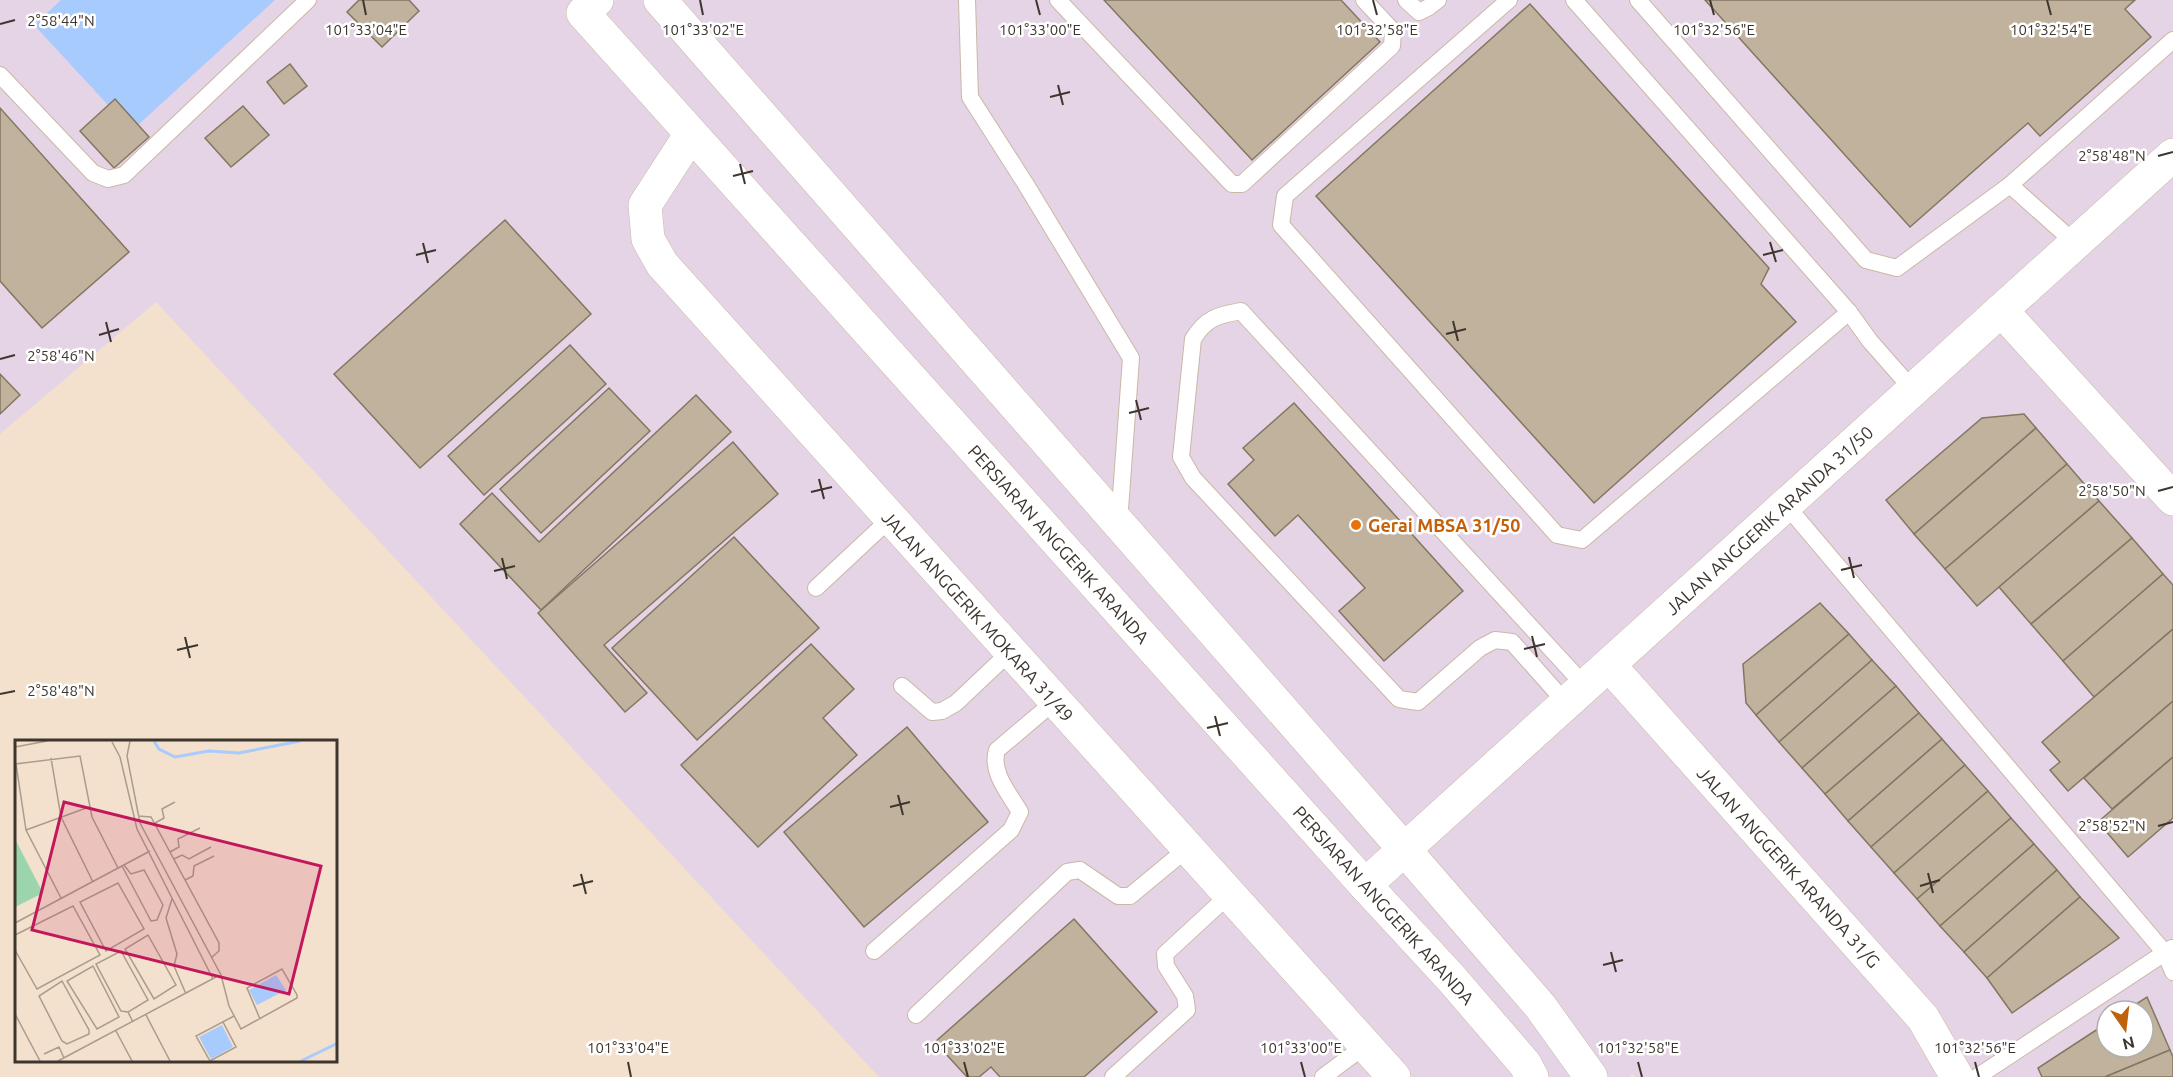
<svg xmlns="http://www.w3.org/2000/svg" width="2173" height="1077" viewBox="0 0 2173 1077" font-family="Ubuntu,sans-serif">
<style>
.industrial{fill:#e5d4e5;fill-rule:evenodd}
.water{fill:#a8cbfd}
.building{fill:#c0b29d;stroke:#837662;stroke-width:1.5}
.lines{fill:none;stroke-linecap:round;stroke-linejoin:round}
.lane-casing{stroke:#cab8a5;stroke-width:18}
.street-casing{stroke:#cab8a5;stroke-width:34}
.lane{stroke:#fff;stroke-width:16}
.street{stroke:#fff;stroke-width:33}
.ticks{fill:none;stroke:#3d362e;stroke-width:2}
.food-dot{fill:#e8710a;stroke:#fff;stroke-width:2}
.labels{text-anchor:middle;dominant-baseline:central;stroke-width:5;stroke-linejoin:round;paint-order:stroke}
.street-label{font-size:18px;fill:#3d362e;stroke:#fff}
.food-label{font-size:18px;font-weight:bold;fill:#c56008;stroke:#fff;text-anchor:start}
.inset-river{fill:none;stroke:#a8cbfd;stroke-width:3}
.inset-road{fill:none;stroke:#aa9c8d;stroke-width:1.5}
.view{fill:#c2185b;fill-opacity:0.15;stroke:#c2185b;stroke-width:3}
.inset-edge{fill:none;stroke:#3d362e;stroke-width:3}
.ticks-label{font-size:15px;text-anchor:middle;fill:#3d362e;stroke:#fff;stroke-width:5;stroke-linejoin:round;paint-order:stroke}
</style>
<rect width="100%" height="100%" fill="#f3e0cd"/>
<path class="industrial" d="M0,0H2173V1077H1635L1633,1074L1629,1077H879L156,302L0,434ZM2107,1011H2143V1047H2107Z"/>
<polygon class="water" points="61,0 275,0 138,125 115,100 108,105 34,25"/>
<g class="building">
<polygon points="359,0 409,0 419,11 382,47 347,12"/>
<polygon points="1104,0 1341,0 1380,42 1252,160"/>
<polygon points="1705,0 2135,0 2125,9 2151,37 2040,136 2028,123 1910,227"/>
<polygon points="1530,4 1769,268 1761,284 1796,322 1594,503 1316,196"/>
<polygon points="290,64 307,86 284,104 267,82"/>
<polygon points="115,99 149,137 114,168 80,131"/>
<polygon points="243,106 269,135 231,167 205,138"/>
<polygon points="0,108 129,252 42,328 0,281"/>
<polygon points="505,220 591,314 420,468 334,374"/>
<polygon points="570,345 606,384 484,495 448,456"/>
<polygon points="0,374 20,395 0,414"/>
<polygon points="609,388 650,431 541,533 500,489"/>
<polygon points="696,395 731,432 541,610 460,524 492,493 539,542"/>
<polygon points="1294,403 1463,591 1384,661 1339,611 1365,588 1298,515 1275,536 1228,484 1254,460 1243,448"/>
<polygon points="2024,414 2036,428 1914,534 1886,500 1982,418"/>
<polygon points="2036,428 2067,464 1945,569 1914,534"/>
<polygon points="733,442 778,494 604,645 647,693 625,712 538,613"/>
<polygon points="2067,464 2099,501 1977,606 1945,569"/>
<polygon points="2099,501 2132,538 2031,624 1999,587"/>
<polygon points="734,537 819,628 697,740 612,648"/>
<polygon points="2132,538 2163,574 2063,661 2031,624"/>
<polygon points="2163,574 2173,585 2173,629 2094,697 2063,661"/>
<polygon points="1820,603 1849,634 1756,715 1746,703 1743,664"/>
<polygon points="2173,629 2173,701 2068,791 2050,770 2060,762 2042,742"/>
<polygon points="1849,634 1872,660 1779,742 1756,715"/>
<polygon points="811,644 854,689 823,718 857,755 758,847 681,765"/>
<polygon points="1872,660 1896,686 1802,768 1779,742"/>
<polygon points="1896,686 1919,713 1825,794 1802,768"/>
<polygon points="2173,701 2173,757 2112,809 2084,778"/>
<polygon points="1919,713 1942,739 1848,821 1825,794"/>
<polygon points="907,727 988,822 864,927 784,832"/>
<polygon points="1942,739 1965,765 1871,847 1848,821"/>
<polygon points="2173,757 2173,818 2128,857 2098,822"/>
<polygon points="1965,765 1988,791 1894,873 1871,847"/>
<polygon points="1988,791 2011,818 1917,899 1894,873"/>
<polygon points="2011,818 2034,844 1940,926 1917,899"/>
<polygon points="2034,844 2057,870 1964,952 1940,926"/>
<polygon points="2057,870 2080,897 1987,978 1964,952"/>
<polygon points="2080,897 2119,938 2012,1013 1987,978"/>
<polygon points="1074,919 1157,1012 1084,1077 1000,1077 991,1067 979,1077 967,1077 935,1042"/>
<polygon points="2147,997 2170,1050 2105,1077 2042,1077 2038,1068 2107,1023 2107,1047 2143,1047 2143,1011 2125,1011"/>
<polygon points="2170,1050 2173,1057 2173,1077 2105,1077"/>
</g>
<g class="lines">
<defs>
<g id="lane">
<polyline points="967,0 970,97 1025,183 1131,358 1119,523"/>
<polyline points="1058,0 1232,184 1242,184 1392,46 1393,31 1364,0"/>
<polyline points="1406,0 1419,12 1429,7 1438,0"/>
<polyline points="1509,0 1285,196 1281,225 1557,535 1582,540 1849,312 1574,0"/>
<polyline points="1638,0 1866,260 1897,268 2010,185 2173,40"/>
<polyline points="0,75 93,173 108,179 124,175 308,0"/>
<polyline points="2010,185 2075,243"/>
<polyline points="1849,312 1870,341 1913,390"/>
<polyline points="1786,505 2165,953 2173,972"/>
<polyline points="816,588 891,518"/>
<polyline points="902,686 932,712 942,711 956,703 1011,651"/>
<path d="M1566,703L1512,642L1495,640L1480,648L1418,702L1399,699L1193,478L1181,457L1193,339C1206,318 1218,315 1241,311L1585,686"/>
<path d="M874,951L1011,830L1020,812C1009,793 990,772 997,750L1055,701"/>
<polyline points="916,1015 1067,872 1080,870 1118,896 1130,896 1188,848"/>
<polyline points="1113,1077 1187,1010 1185,996 1166,966 1165,954 1230,894"/>
<polyline points="1323,1077 1366,1045"/>
<polyline points="1977,1077 2172,948"/>
</g>
<g id="street">
<polyline points="597,0 583,13 1365,885 1451,978 1525,1064 1532,1077"/>
<polyline points="660,0 1404,849 1540,1006 1591,1077"/>
<polyline points="691,134 645,205 648,239 662,264 1394,1077"/>
<polyline points="2001,310 2173,499"/>
<polyline points="1609,665 1923,1018 1957,1077"/>
<polyline points="1365,885 2173,155"/>
</g>
</defs>
<use href="#lane" class="lane-casing"/>
<use href="#street" class="street-casing"/>
<use href="#lane" class="lane"/>
<use href="#street" class="street"/>
</g>
<path class="ticks" d="M363,0L366,15M700,0L703,15M1036,0L1040,15M1373,0L1377,15M1710,0L1714,15M2047,0L2051,15M0,24L15,20M1058,85L1063,105M1050,97L1070,92M2158,156L2173,152M740,164L745,184M733,176L753,171M1770,242L1776,262M423,243L428,263M416,255L436,250M1763,255L1783,250M1453,321L1458,341M106,322L111,342M1446,334L1466,329M99,335L119,329M0,359L15,355M1136,400L1141,420M1129,413L1149,408M819,479L824,499M2158,491L2173,487M811,492L832,487M1849,557L1854,578M502,558L507,579M1841,570L1862,565M494,571L515,566M1532,636L1537,657M185,637L190,658M1524,649L1545,644M177,650L198,645M0,694L15,691M1215,716L1220,736M1207,728L1228,723M898,795L903,815M890,807L910,802M2158,826L2173,822M1928,873L1933,893M581,874L586,894M573,886L593,881M1920,886L1940,880M1611,952L1616,972M1603,965L1623,960M628,1062L631,1077M964,1062L968,1077M1301,1062L1305,1077M1638,1062L1642,1077M1975,1062L1979,1077"/>
<circle class="food-dot" cx="1356" cy="525" r="6"/>
<g class="labels">
<g class="street-label">
<text transform="translate(1769 520) rotate(-42)">JALAN ANGGERIK ARANDA 31/50</text>
<text transform="translate(1059 544) rotate(48)">PERSIARAN ANGGERIK ARANDA</text>
<text transform="translate(978 616) rotate(48)">JALAN ANGGERIK MOKARA 31/49</text>
<text transform="translate(1789 867) rotate(48)">JALAN ANGGERIK ARANDA 31/G</text>
<text transform="translate(1384 905) rotate(48)">PERSIARAN ANGGERIK ARANDA</text>
</g>
<g class="food-label">
<text x="1368" y="525">Gerai MBSA 31/50</text>
</g>
</g>
<g transform="translate(15 740)">
<rect width="322" height="322" fill="#f3e0cd"/>
<path d="M0,99L28,153L0,167Z" fill="#9bd4ad"/>
<path d="M261,235L271,250L242,265L234,250ZM207,285L218,307L196,319L184,297Z" fill="#a8cbfd"/>
<path class="inset-river" d="M139,1L144,9L160,17L194,11L224,13L285,1M286,321L323,303"/>
<path class="inset-road" d="M115,1L112,16L125,83L206,235L214,266L226,289L282,258V255L267,229L232,248L245,279M97,2L105,17L122,89L198,239M0,7L32,1M36,18L46,77L78,142M0,24L65,16L77,77L103,128M1,24L11,90L46,158M123,76L136,77L204,203V211L196,218M140,83L149,78L147,69L160,62M11,90L74,67M155,112L164,107L163,99L185,88M159,119L167,115L174,119L196,107M107,126L136,181L142,180L148,165L129,130L116,134L109,125M170,140L178,136L179,126L199,116M103,143L129,189L91,211L65,162ZM157,159L151,178L162,214L159,226L171,254M0,183L135,111M0,195L58,166L85,215L22,249L0,210M133,195L161,245L139,259L110,209ZM78,226L104,277L82,289L52,241ZM47,241L74,290V294L52,304L47,301L24,256ZM113,272L106,271L81,224L106,211L133,260L113,272L118,282M0,274L25,321M131,275L155,321M208,282L221,307L195,321L181,296L219,276M101,291L117,321M29,314L44,307L49,318M43,321L201,237"/>
<path class="view" d="M49,62L306,126L274,254L17,190Z"/>
<rect width="322" height="322" class="inset-edge"/>
</g>
<g class="ticks-label">
<text x="61" y="26">2°58'44"N</text>
<text x="1377" y="35">101°32'58"E</text>
<text x="366" y="35">101°33'04"E</text>
<text x="703" y="35">101°33'02"E</text>
<text x="1040" y="35">101°33'00"E</text>
<text x="1714" y="35">101°32'56"E</text>
<text x="2051" y="35">101°32'54"E</text>
<text x="2112" y="161">2°58'48"N</text>
<text x="61" y="361">2°58'46"N</text>
<text x="2112" y="496">2°58'50"N</text>
<text x="61" y="696">2°58'48"N</text>
<text x="2112" y="831">2°58'52"N</text>
<text x="628" y="1053">101°33'04"E</text>
<text x="964" y="1053">101°33'02"E</text>
<text x="1301" y="1053">101°33'00"E</text>
<text x="1638" y="1053">101°32'58"E</text>
<text x="1975" y="1053">101°32'56"E</text>
</g>
<g transform="translate(2125 1029) rotate(166)"><circle r="28" fill="#ffffff" stroke="#b1afab" stroke-width="1.5"/>
<path d="M0-4.5L10 22L0 15L-10 22Z" fill="#be620b"/>
<text y="-9" font-size="16" font-weight="bold" text-anchor="middle" fill="#3d362e">N</text>
</g>
</svg>
